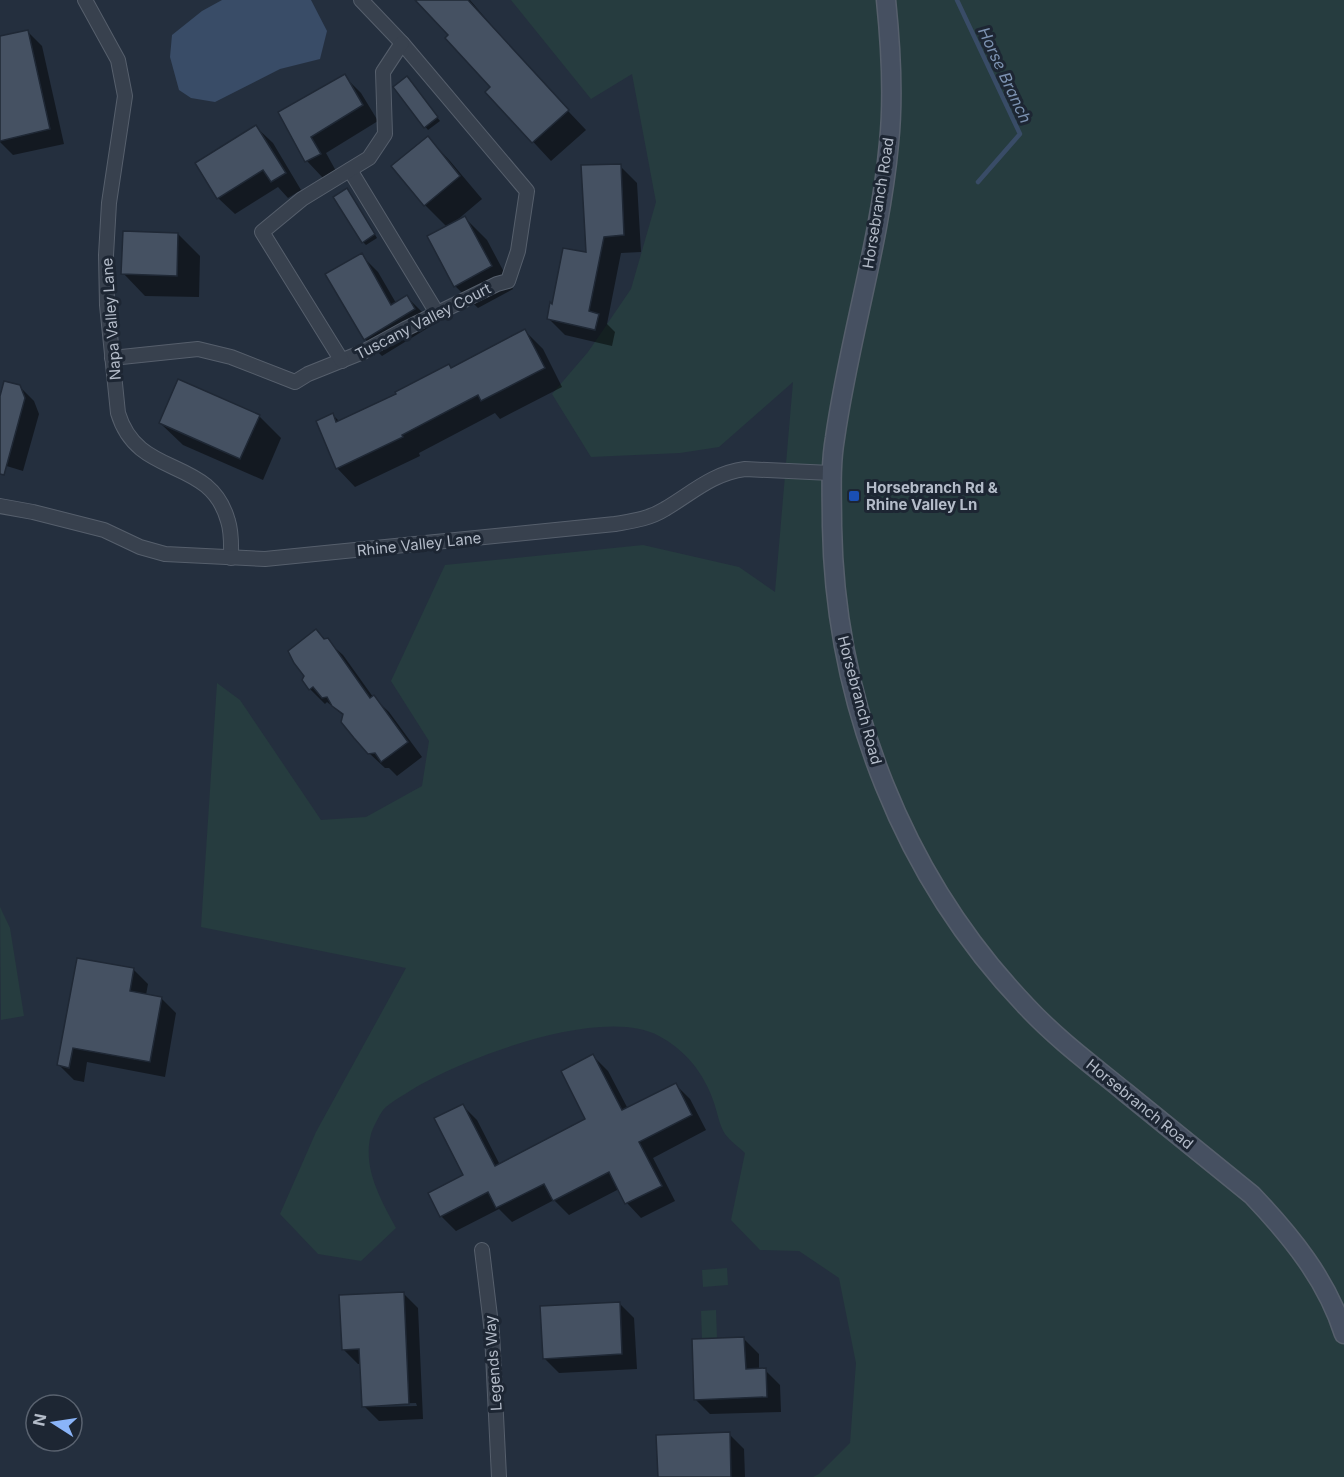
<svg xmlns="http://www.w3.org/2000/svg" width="1344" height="1477" viewBox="0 0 1344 1477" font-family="Inter,sans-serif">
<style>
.green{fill:#263c3f}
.water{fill:#394c67}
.shadow{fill:#0007;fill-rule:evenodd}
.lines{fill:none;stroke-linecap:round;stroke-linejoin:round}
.stream{stroke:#394c67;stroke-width:4.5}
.building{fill:#455162;stroke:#1f2835;stroke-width:1.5}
.street-casing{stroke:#565f6c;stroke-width:16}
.secondary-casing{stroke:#565f6c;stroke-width:21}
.street{stroke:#38414e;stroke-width:14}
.secondary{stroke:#465061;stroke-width:18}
.transit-dot{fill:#1a4fb4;stroke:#1d2633;stroke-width:2}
.labels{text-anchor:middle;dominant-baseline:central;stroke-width:6;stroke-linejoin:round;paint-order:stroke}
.street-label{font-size:15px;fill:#b4bcc9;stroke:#1d2633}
.poi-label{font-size:15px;font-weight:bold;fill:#b4bcc9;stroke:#1d2633;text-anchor:start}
.water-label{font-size:16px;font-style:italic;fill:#7c92b1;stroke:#1d2633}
</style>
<rect width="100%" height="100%" fill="#242f3e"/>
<g class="green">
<path d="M511,0H1344V1477H813L819,1474L850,1443L856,1363L839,1278L799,1251L760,1250L731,1220L745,1153C739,1147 730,1141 725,1134C719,1125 717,1110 713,1100C703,1072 685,1050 659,1036C602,1005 464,1058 413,1089C404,1095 390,1102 383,1110C379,1116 373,1127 371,1134C362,1168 381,1200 396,1228L361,1261L318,1254L280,1214L316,1132L406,968L201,927L217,683L240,700L321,820L366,817L422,786L429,741L391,681L445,565L643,545L739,567L775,592L793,382L719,447L680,453L591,457L552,394L588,352L631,289L656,202L632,74L591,99Z"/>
<polygon points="0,907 10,928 24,1016 1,1020"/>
<polygon points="727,1268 728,1285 703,1287 702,1270"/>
<polygon points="716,1310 717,1338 702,1339 701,1311"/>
</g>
<polygon class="water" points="222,0 311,0 327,31 320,59 280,69 215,102 191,98 179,90 170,57 172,35 202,11"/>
<g class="shadow">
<polygon points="417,0 470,0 533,74 586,130 551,161 487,92 492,87 451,35"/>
<polygon points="27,31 42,46 64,144 13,155 0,142 0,37"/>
<polygon points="344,76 361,93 378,121 326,153 336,171 323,178 307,161 280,112"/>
<polygon points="409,81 440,121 428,130 395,87"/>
<polygon points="256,127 273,143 301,190 288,198 278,187 235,214 218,198"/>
<polygon points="428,138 450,161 482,199 456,221 465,218 487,240 513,289 478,308 455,286 447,227 425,205 394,167"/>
<polygon points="620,166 637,183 641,252 621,253 607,324 615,332 612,346 565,335 548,318 553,306 588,254"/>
<polygon points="350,193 377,238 366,245 363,242"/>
<polygon points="178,234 200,256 199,297 145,296 123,273"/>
<polygon points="361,255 378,272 396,303 407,297 424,314 431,326 382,356 365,339"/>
<polygon points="525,331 543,349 562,387 500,419 495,413 419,453 420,456 355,487 337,468 333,415 340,422 452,369"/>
<polygon points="19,386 34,401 39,414 23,471 0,464 0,398"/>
<polygon points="259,416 281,438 263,480 183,445 160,423"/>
<polygon points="316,631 343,655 373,697 389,712 422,757 397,776 389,768 385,768 369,753 344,716 327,702 325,704 310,689"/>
<polygon points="133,969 148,984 146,995 161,998 176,1013 165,1077 87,1062 84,1082 74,1080 59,1065"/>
<polygon points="593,1056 608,1071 628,1109 675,1084 690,1099 706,1130 653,1158 675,1201 641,1218 627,1203 619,1189 569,1215 554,1200 512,1222 499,1209 456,1231 441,1216 465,1175 462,1105 477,1120 500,1165 587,1120"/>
<path d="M403,1293L418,1308L423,1419L379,1421L364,1406L362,1364H358L343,1349ZM416,1403L417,1406L376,1407V1404Z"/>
<polygon points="619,1303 634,1318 637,1369 559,1373 544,1358"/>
<polygon points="744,1339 759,1354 759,1370 765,1370 780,1385 781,1412 710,1414 695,1399"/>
<polygon points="729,1434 744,1449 745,1477 659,1477"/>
</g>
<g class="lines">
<polyline class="stream" points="957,0 1020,134 978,182"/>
</g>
<g class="building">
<polygon points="415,0 468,0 569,110 532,143 485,92 490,87 445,38 448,35"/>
<polygon points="28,30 50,129 0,141 0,36"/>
<polygon points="345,74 363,105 311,137 321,154 305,162 278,112"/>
<polygon points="407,76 438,117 424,128 393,87"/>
<polygon points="256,125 286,173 271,182 263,170 217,199 195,163"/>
<polygon points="428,136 460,176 424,206 391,166"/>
<polygon points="621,164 624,235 604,237 589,311 599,314 595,330 547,319 550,302 552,304 563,248 586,252 581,165"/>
<polygon points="347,188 375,234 362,243 333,197"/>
<polygon points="465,216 492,266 454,287 427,236"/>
<polygon points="123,231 178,233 177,276 121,274"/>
<polygon points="362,253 391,305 407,295 415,309 364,340 325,274"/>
<polygon points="525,329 545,368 481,401 478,395 402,435 403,437 336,469 316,421 333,413 336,422 396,394 395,392 449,364 451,368"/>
<polygon points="178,379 260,415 240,459 159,423"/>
<polygon points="4,381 20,385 25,398 4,475 0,474 0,396"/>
<polygon points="316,629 324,639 328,638 370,698 374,695 408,742 381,762 375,753 368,754 354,738 341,722 343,714 332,706 327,697 322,698 313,687 309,690 302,680 304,676 294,663 288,651"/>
<polygon points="77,958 134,968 130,991 162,997 150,1062 73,1048 69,1068 57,1065"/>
<polygon points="593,1054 622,1110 676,1083 692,1115 639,1142 662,1186 625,1204 609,1172 553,1201 544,1184 496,1208 488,1192 440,1217 428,1193 463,1175 434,1118 463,1104 495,1166 585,1119 561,1071"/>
<polygon points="404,1292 409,1404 362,1407 359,1349 342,1350 339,1295"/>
<polygon points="620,1302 622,1354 543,1359 540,1306"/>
<polygon points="744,1337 746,1369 766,1368 767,1397 694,1400 692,1339"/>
<polygon points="730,1432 731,1477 658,1477 656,1435"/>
</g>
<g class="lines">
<defs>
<g id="street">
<path d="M85,0L118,60L125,96L109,203L106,255L107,305L118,413C138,480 210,455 228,521C232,533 231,546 231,558"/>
<polyline points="350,170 437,313"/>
<polyline points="112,358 198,349 231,357 295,382 308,374 363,352 405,329 497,284 508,281 518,251 527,191 402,43 361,0"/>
<polyline points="342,361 262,232 302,199 369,158 385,134 383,72 402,43"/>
<path d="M0,506L33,512L104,530L140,547L165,554L265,559L615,524C632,521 649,519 665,509C692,493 713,473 745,469L831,473"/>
<polyline points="482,1250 492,1333 499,1477"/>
</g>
<path id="secondary" d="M886,0C891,48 894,95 889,143C880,243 849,339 835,438C830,467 832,496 832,526C835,704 904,879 1027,1007C1057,1039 1092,1065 1125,1092C1167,1126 1210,1161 1252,1195C1291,1236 1327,1280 1344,1334"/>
</defs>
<use href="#street" class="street-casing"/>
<use href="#secondary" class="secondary-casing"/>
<use href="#street" class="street"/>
<use href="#secondary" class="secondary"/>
</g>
<rect class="transit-dot" x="848" y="490" width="12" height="12" rx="3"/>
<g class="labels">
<g class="street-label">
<text transform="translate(878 203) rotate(-81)">Horsebranch Road</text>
<text transform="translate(111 319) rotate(-94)">Napa Valley Lane</text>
<text transform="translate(423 321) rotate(-27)">Tuscany Valley Court</text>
<text transform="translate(419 544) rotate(-6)">Rhine Valley Lane</text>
<text transform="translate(860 700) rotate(75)">Horsebranch Road</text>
<text transform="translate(1140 1104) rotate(39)">Horsebranch Road</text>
<text transform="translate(493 1363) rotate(-94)">Legends Way</text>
</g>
<g class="poi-label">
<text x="866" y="487">Horsebranch Rd &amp;<tspan x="866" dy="17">Rhine Valley Ln</tspan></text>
</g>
<g class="water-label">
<text transform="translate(1005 75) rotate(65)">Horse Branch</text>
</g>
</g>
<g transform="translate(54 1423) rotate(282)"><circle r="28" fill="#1d2633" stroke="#59626f" stroke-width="1.5"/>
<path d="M0-4.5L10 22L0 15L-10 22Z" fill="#8ab4f8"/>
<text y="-9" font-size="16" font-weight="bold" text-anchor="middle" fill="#b4bcc9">N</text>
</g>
</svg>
